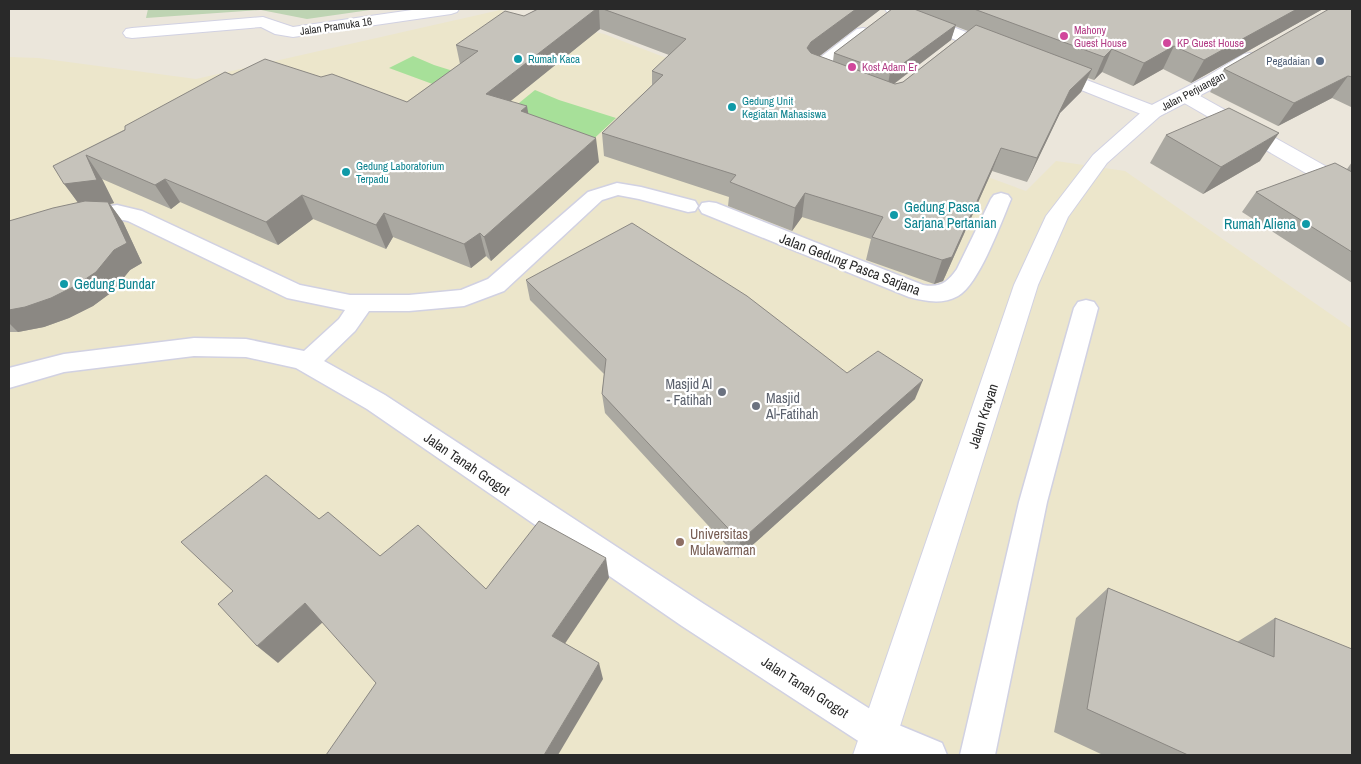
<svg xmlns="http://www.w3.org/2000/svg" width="1361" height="764" viewBox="0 0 1361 764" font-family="'Archivo Narrow',sans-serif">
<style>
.education{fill:#ece6cb}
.green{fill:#a7e099}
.cemetery{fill:#bed4b3}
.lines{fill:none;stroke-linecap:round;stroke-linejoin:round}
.lane-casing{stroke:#d1d1e2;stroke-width:3}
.street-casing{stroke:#d1d1e2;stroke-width:2}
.secondary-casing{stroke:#d1d1e2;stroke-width:2}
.lane{fill:#fff;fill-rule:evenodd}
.street{fill:#fff;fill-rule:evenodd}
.secondary{fill:#fff;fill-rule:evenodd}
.wall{fill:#aaa8a1;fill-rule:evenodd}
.shaded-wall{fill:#8b8883}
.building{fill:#c6c3bb;stroke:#8b8883}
.hotel-dot{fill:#d1479c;stroke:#fff;stroke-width:2}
.culture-dot{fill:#0f9aa8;stroke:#fff;stroke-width:2}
.service-dot{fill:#5c6f8a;stroke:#fff;stroke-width:2}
.worship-dot{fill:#6b7280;stroke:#fff;stroke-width:2}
.education-dot{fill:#8d6e63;stroke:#fff;stroke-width:2}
.labels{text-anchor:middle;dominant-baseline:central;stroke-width:4.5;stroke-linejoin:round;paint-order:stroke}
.far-street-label{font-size:11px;fill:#292929;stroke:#fff}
.far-hotel-label{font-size:11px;fill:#b23c85;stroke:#fff;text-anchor:start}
.far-culture-label{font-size:11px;fill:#0d838f;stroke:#fff;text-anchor:start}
.far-service-label{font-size:11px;fill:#4e5e75;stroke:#fff;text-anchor:end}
.culture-label{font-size:14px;fill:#0d838f;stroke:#fff;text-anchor:start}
.street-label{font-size:14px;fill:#292929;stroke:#fff}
.worship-label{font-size:14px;fill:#5b616d;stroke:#fff;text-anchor:end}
.education-label{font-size:14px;fill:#785e54;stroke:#fff;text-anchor:start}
</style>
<rect width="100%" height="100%" fill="#ebe6db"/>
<polygon class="education" points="500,10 604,34 786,104 1026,191 1056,161 1125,171 1352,329 1352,755 9,755 9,57 38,58 196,79"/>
<g class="green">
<polygon points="413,56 434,65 466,75 446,89 389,68"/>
<polygon points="535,90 559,100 616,118 585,147 508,112"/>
</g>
<polygon class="cemetery" points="148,9 377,9 307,19 261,10 146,18"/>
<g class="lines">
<defs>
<g id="lane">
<path d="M617,183L641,187L695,201L698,206L695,211L688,212L639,199L618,195L602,200L504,291L464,306L409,311H369L355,331L324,361L385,395L704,604L889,721L942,743L947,755H888L866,746L682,626L367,409L296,368L246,357L194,356L64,372L9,388V368L64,354L194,338L246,339L304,351L339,319L345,310L287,298L128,221C108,215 92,226 74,222L71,217L74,212L117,205L142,211L300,285L350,295H409L461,290L488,279L588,192Z"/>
<path d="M1001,193L1008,195L1011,199C1001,223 979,284 958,296C942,305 925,301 909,297L702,213L699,208L702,203L709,202L716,203L923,285C940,288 947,283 957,269L991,199L994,195Z"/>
<polygon points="1086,300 1094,302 1098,308 1047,502 995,755 960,755 1019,502 1074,308 1078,302"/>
</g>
<g id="street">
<polygon points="419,9 459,9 457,12 451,14 293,37 275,34 261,27 132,38 126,37 123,33 126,29 132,28 263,17 293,27"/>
<polygon points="885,9 907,9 1002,46 1005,50 1002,54 996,55 990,54 887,12"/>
<polygon points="863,28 869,29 872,33 869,37 821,74 815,75 809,74 806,70 809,66 857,29"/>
<polygon points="1050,66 1160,108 1163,112 1160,116 1153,118 1146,116 1044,75 1041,71 1044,67"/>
<polygon points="1186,90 1193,92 1352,181 1352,197 1344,195 1179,100 1177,96 1179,92"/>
</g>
<polygon id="secondary" points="1250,53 1256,54 1259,58 1256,62 1220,85 1160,116 1107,163 1068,217 1038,285 891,755 853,755 1014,285 1046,216 1093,155 1146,108 1206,77 1244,54"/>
</defs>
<use href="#lane" class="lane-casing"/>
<use href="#street" class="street-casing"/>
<use href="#secondary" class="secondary-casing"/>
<use href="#lane" class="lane"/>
<use href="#street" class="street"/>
<use href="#secondary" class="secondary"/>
</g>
<g class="wall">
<path d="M538,9H881L819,56L833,61L834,53L892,9H1323L1191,83L1163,69L1133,86L1102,72L1094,80L1088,78L1081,92L1060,113L1027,182L992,171L943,281L934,284L866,260L871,239L802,217L792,231L728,206L729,197L604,156L602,133L652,85V71L669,55L600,29L510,101L599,162L491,261L486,256L471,268L393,237L386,249L313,219L278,245L180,202L171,209L102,179L114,203L110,204L123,222L142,263L130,270L112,292L93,306L69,318L44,327L18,332H9V221L78,203L53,166L232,75L321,77L407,102L460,64L456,45L524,16ZM955,26L968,31L903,82L894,84L951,40Z"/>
<polygon points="1352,9 1352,106 1351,107 1332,98 1278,126 1210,92 1224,69"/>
<polygon points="1166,135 1260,161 1203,194 1150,163"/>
<polygon points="1352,162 1352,283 1242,212 1256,192 1347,169"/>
<polygon points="526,280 847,373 915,399 738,558 605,413 602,394 604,374 530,300"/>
<polygon points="1108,588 1237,642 1275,618 1352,755 1103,755 1054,732 1076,618"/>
</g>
<g class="shaded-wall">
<polygon points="596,9 599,9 600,29 491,117 486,94"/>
<polygon points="856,9 881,9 808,65 807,48 811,42"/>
<polygon points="1297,9 1323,9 1191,83 1204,60"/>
<polygon points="956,25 951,40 887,89 890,73"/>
<polygon points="1174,46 1163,69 1133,86 1144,63"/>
<polygon points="1112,49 1102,72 1094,80 1104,57"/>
<polygon points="1092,69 1081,92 1060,113 1027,182 1037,158 1070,90"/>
<polygon points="1348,76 1332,98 1278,126 1294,103"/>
<polygon points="527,106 531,129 521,111"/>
<polygon points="1279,133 1260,161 1203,194 1221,167"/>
<polygon points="596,138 599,162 491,261 484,237"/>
<polygon points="1001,148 992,171 943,281 934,284 942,260"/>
<polygon points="86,155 102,179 114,203 110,204 123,222 142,263 130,270 112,292 93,306 69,318 44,327 18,332 9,323 9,310 114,250 64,184"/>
<polygon points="165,179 180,202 171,209 155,185"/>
<polygon points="805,193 802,217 792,231 795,208"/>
<polygon points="302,195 313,219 278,245 266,222"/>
<polygon points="384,213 393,237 386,249 376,225"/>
<polygon points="480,233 486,256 471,268 464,244"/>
<polygon points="923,380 915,399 738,558 740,541"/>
<polygon points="606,558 609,578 558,654 552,636"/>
<polygon points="305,603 323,622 278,663 257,646"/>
<polygon points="599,663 603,679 558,755 544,755"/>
</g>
<g class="building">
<polygon points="538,9 596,9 486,94 527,106 521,111 596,138 484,237 480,233 464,244 384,213 376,225 302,195 266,222 165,179 155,185 86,155 97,180 64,184 53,166 125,130 125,126 225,72 232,75 265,59 321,77 332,74 407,102 478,51 456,45 505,11 524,16"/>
<polygon points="603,9 856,9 811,42 807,48 811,53 895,84 903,82 976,25 1092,69 1070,90 1037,158 1001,148 952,257 942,260 872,237 883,217 805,193 795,208 730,182 736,175 602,133 663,75 652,71 686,39"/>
<polygon points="892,9 914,9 956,25 890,73 834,53"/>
<polygon points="974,9 1297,9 1204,60 1174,46 1144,63 1112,49 1104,57"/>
<polygon points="1329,9 1352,9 1352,77 1348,76 1294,103 1224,69"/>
<polygon points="1229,108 1279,133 1221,167 1166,135"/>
<polygon points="1335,163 1352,172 1352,252 1256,192"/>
<polygon points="85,201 108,202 127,243 114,250 96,272 75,286 51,298 25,307 9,310 9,221 53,208"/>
<polygon points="632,223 747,296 847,373 878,351 923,380 740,541 602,394 606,359 526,280"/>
<polygon points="266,475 319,519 328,512 380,556 418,525 486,589 539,521 606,558 552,636 599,663 544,755 326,755 376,683 305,603 257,646 218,604 233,591 181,542"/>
<polygon points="1108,588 1274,657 1275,618 1352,649 1352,755 1188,755 1087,709"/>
</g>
<g class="hotel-dot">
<circle cx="1064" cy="36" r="5"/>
<circle cx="1167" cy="43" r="5"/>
<circle cx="852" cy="67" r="5"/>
</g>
<g class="culture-dot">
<circle cx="518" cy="59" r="5"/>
<circle cx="732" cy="107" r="5"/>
<circle cx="346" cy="172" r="5"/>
<circle cx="894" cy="215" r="5"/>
<circle cx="1306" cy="224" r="5"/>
<circle cx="64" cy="284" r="5"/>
</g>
<circle class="service-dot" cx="1320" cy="61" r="5"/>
<g class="worship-dot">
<circle cx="722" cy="392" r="5"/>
<circle cx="756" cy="406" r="5"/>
</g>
<circle class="education-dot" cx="680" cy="542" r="5"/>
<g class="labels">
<g class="far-street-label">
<text transform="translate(336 26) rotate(-8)">Jalan Pramuka 16</text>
<text transform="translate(1193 91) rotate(-28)">Jalan Perjuangan</text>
</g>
<g class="far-hotel-label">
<text x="1074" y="30">Mahony<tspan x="1074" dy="13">Guest House</tspan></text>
<text x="1177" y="43">KP Guest House</text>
<text x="862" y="67">Kost Adam Er</text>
</g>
<g class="far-culture-label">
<text x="528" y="59">Rumah Kaca</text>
<text x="742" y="101">Gedung Unit<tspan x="742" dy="13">Kegiatan Mahasiswa</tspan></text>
<text x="356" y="166">Gedung Laboratorium<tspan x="356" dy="13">Terpadu</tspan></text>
</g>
<g class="far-service-label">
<text x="1310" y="61">Pegadaian</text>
</g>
<g class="culture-label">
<text x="904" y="207">Gedung Pasca<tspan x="904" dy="16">Sarjana Pertanian</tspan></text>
<text x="1296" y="224" text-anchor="end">Rumah Aliena</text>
<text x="74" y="284">Gedung Bundar</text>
</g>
<g class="street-label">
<text transform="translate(850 264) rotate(21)">Jalan Gedung Pasca Sarjana</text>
<text transform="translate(983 416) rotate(-72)">Jalan Krayan</text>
<text transform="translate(467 464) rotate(34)">Jalan Tanah Grogot</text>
<text transform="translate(805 687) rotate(33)">Jalan Tanah Grogot</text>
</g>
<g class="worship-label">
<text x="712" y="384">Masjid Al<tspan x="712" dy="16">- Fatihah</tspan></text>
<text x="766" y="398" text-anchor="start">Masjid<tspan x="766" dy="16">Al-Fatihah</tspan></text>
</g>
<g class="education-label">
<text x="690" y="534">Universitas<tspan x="690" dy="16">Mulawarman</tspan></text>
</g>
</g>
<rect width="1361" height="764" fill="none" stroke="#292929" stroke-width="20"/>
</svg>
